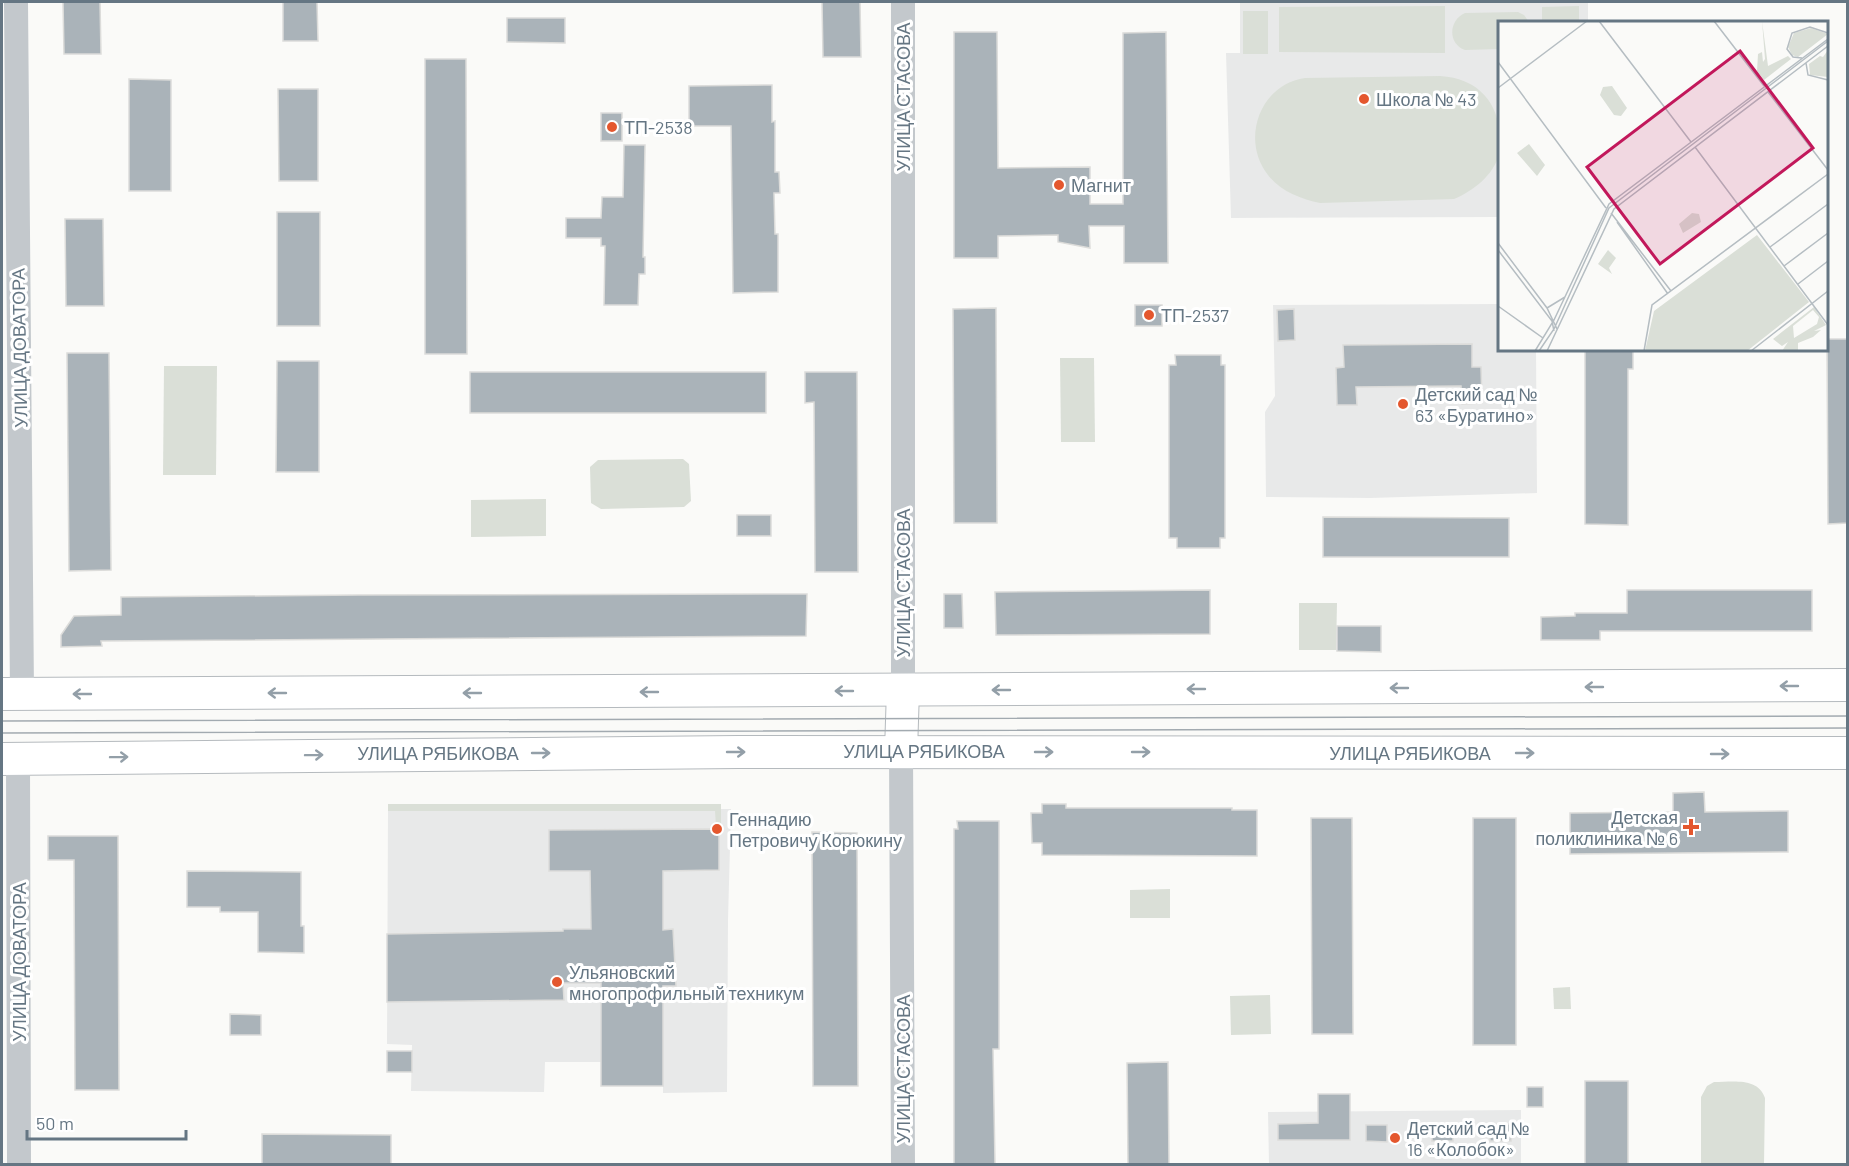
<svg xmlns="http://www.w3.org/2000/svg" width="1849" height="1166" viewBox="0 0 1849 1166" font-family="Barlow,sans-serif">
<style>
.built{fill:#e8e9e9}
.green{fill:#dadfd7}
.building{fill:#aab3b9;stroke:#dcdcda;stroke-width:1.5}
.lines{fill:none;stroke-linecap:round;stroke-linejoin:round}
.major-casing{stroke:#b5babe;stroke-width:34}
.minor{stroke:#c3c8cc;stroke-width:24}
.major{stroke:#fff;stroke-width:32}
.tram{stroke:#a2aab0;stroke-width:1.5}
.oneway{stroke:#939fa8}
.poi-dot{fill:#e4572e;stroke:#fff;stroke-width:2}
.labels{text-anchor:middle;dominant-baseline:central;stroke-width:6;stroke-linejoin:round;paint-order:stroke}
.street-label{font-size:18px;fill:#657683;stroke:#fff}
.poi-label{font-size:18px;fill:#657683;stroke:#fff;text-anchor:start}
.inset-road{fill:none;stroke:#b5bdc2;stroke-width:1.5}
.view{fill:#c2185b;fill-opacity:0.15;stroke:#c2185b;stroke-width:3}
.inset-edge{fill:none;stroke:#657683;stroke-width:3}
</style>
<rect width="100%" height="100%" fill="#fafaf8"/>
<g class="built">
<polygon points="1240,2 1588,2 1588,22 1500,22 1499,217 1231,218 1226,53 1240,53"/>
<polygon points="1499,304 1500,350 1536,350 1537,493 1370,498 1266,497 1265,412 1275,396 1273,305"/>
<polygon points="388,809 731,809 728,920 727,1092 663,1093 663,1086 601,1086 601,1062 545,1062 544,1092 411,1091 412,1045 387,1044"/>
<polygon points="1521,1110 1521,1164 1269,1164 1268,1112"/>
</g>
<g class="green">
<polygon points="1445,6 1445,53 1279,52 1279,7"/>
<polygon points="1579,6 1579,22 1542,22 1542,7"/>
<rect x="1243" y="11" width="25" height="43"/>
<path d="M1518,12L1524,15L1529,22H1500L1499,49L1465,50C1447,43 1449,20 1465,13Z"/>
<path d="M1440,76C1478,78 1500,103 1500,140C1500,144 1500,150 1499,154C1494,175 1473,191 1454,199L1320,203C1301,199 1280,191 1268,175C1240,140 1260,84 1305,78Z"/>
<polygon points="1060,358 1094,358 1095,442 1061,442"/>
<polygon points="164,366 217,366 216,475 163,475"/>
<polygon points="683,459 689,464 691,501 684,507 601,509 591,503 590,467 598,460"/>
<polygon points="546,499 546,536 471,537 471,500"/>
<polygon points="1299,603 1337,603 1336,650 1299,650"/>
<polygon points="388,804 721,804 721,826 716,826 715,811 388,811"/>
<polygon points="1170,889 1170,918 1130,918 1130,890"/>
<polygon points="1570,987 1571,1009 1554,1009 1553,988"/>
<polygon points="1270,995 1271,1034 1231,1035 1230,996"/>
<path d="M1714,1082C1733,1082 1758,1077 1765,1098L1764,1164H1701V1097L1707,1086Z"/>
</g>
<g class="building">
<polygon points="63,2 100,2 101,54 64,54"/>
<polygon points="283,2 317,2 318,41 283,41"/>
<polygon points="822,2 860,2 861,57 823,57"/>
<polygon points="507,18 565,18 565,43 507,42"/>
<polygon points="954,32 997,32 998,168 1090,167 1090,204 1123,204 1123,33 1166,32 1168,263 1124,263 1124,226 1089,226 1090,248 1058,242 1058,235 998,236 998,258 954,258"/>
<polygon points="425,59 466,59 467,354 425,354"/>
<polygon points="129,79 171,80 171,191 129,191"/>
<polygon points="772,85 772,122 775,121 775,172 779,172 780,193 774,193 775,234 778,234 778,292 733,293 731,126 689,126 689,86"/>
<polygon points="278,89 318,89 318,181 279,181"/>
<rect x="601" y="113" width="21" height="28"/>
<polygon points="624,145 645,145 643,257 645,257 645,274 639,274 638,305 604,305 605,246 601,246 601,238 566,238 566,218 601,218 602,197 623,197"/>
<rect x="277" y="212" width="43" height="114"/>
<polygon points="65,219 103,219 104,306 66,306"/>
<rect x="1135" y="305" width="27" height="21"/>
<polygon points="996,308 997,523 954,523 953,309"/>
<polygon points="1294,309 1295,340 1278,341 1277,310"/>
<polygon points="1827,339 1848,339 1848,523 1828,524"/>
<polygon points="1472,344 1472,367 1481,367 1482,403 1462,404 1461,386 1356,387 1357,405 1337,405 1336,368 1344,367 1343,345"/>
<polygon points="1585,350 1633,350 1633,369 1628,369 1628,525 1585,524"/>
<polygon points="67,353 109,353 111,570 69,571"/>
<polygon points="1175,355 1221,355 1221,365 1225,365 1225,538 1220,538 1220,548 1177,548 1177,538 1169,538 1169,365 1176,365"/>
<polygon points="277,361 319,361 319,472 276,472"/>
<rect x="470" y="372" width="296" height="41"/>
<polygon points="805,372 857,372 858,572 815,572 814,402 805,403"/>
<rect x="737" y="515" width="34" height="21"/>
<polygon points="1323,517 1509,518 1509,557 1323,557"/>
<polygon points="1210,590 1210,634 996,635 995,592"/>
<polygon points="1627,590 1812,590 1812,631 1600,631 1600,640 1541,640 1541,617 1575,616 1575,613 1627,613"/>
<polygon points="807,594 806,636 101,641 102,646 61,647 61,635 74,616 121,615 121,597 360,595"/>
<polygon points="944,594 962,594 963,628 944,628"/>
<polygon points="1337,626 1381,626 1381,652 1337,651"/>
<polygon points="1704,792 1705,812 1788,811 1788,852 1570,854 1570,813 1673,812 1673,793"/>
<polygon points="1042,804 1066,804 1066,808 1232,808 1232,810 1257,810 1257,856 1042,855 1042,843 1032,843 1031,813 1042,813"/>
<polygon points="1311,818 1352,818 1353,1034 1312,1034"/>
<rect x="1473" y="818" width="43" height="227"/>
<polygon points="957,821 999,821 999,1049 993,1049 995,1164 954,1164 954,829 958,829"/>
<polygon points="719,829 719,870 663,871 663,930 673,929 676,986 663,986 663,1086 601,1086 601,983 563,983 564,1000 387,1002 387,934 563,931 563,929 591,929 590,871 549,871 549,830"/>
<polygon points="812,832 857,833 858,1086 813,1086"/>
<polygon points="48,836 118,836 119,1090 75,1090 74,860 48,860"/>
<polygon points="187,871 301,872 301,926 304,926 304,953 258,952 258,912 220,912 220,907 187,907"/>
<polygon points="230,1014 261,1015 261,1035 230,1035"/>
<rect x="387" y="1051" width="25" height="21"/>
<polygon points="1168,1062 1169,1164 1128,1164 1127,1063"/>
<rect x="1585" y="1081" width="43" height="83"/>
<rect x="1527" y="1087" width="16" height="20"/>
<polygon points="1318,1094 1350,1094 1350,1140 1278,1140 1278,1124 1318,1123"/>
<rect x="1432" y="1124" width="21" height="17"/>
<rect x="1490" y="1124" width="21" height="17"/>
<polygon points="1366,1125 1387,1125 1387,1142 1366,1141"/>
<polygon points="262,1134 391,1135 391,1164 262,1164"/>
</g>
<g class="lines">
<defs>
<g id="major">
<polyline points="2,694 1848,685"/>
<polyline points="901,751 903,690"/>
<polyline points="2,759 738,752 1848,753"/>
</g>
</defs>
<use href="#major" class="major-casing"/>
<g class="minor">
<polyline points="16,2 22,694"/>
<polyline points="903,2 903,690"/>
<polyline points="901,751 903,1164"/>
<polyline points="18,759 19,1164"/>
</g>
<use href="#major" class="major"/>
<g class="tram">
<polyline points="2,721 1848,716"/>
<polyline points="2,733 1848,728"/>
</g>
</g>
<defs><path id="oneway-shaft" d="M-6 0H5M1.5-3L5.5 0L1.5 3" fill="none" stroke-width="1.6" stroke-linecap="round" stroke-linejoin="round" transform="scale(1.5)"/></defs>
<g class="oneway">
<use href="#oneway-shaft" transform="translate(1789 686) rotate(180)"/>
<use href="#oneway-shaft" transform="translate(1594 687) rotate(180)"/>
<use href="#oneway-shaft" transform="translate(1399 688) rotate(180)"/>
<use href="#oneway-shaft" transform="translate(1196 689) rotate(180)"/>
<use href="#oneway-shaft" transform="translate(1001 690) rotate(180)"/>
<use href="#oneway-shaft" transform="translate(844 691) rotate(180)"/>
<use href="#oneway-shaft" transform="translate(649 692) rotate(180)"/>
<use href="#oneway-shaft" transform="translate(277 693) rotate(180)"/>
<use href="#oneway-shaft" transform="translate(472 693) rotate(180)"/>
<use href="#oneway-shaft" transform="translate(82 694) rotate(180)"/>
<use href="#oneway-shaft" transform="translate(736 752)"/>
<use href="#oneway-shaft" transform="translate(1044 752)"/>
<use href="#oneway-shaft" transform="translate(1141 752)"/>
<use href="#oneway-shaft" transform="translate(541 753)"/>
<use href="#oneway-shaft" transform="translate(1525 753)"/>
<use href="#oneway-shaft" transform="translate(1720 754)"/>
<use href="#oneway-shaft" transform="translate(314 755) rotate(-1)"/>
<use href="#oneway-shaft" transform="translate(119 757) rotate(-1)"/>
</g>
<g class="poi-dot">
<circle cx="1364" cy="99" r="6"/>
<circle cx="612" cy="127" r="6"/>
<circle cx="1059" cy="185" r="6"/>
<circle cx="1149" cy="315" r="6"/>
<circle cx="1403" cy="404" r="6"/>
<path d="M1688 818h6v6h6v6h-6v6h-6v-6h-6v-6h6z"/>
<circle cx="717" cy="829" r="6"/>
<circle cx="557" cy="982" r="6"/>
<circle cx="1395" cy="1138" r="6"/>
</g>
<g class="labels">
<g class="street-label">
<text transform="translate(903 97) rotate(-90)">УЛИЦА СТАСОВА</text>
<text transform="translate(19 348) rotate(-91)">УЛИЦА ДОВАТОРА</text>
<text transform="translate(903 583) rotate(-90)">УЛИЦА СТАСОВА</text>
<text x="924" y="751">УЛИЦА РЯБИКОВА</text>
<text x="438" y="753">УЛИЦА РЯБИКОВА</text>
<text x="1410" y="753">УЛИЦА РЯБИКОВА</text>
<text transform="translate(19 962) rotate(-90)">УЛИЦА ДОВАТОРА</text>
<text transform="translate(903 1069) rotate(-90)">УЛИЦА СТАСОВА</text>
</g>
<g class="poi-label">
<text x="1376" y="99">Школа № 43</text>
<text x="624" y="127">ТП-2538</text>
<text x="1071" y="185">Магнит</text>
<text x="1161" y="315">ТП-2537</text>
<text x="1415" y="394">Детский сад №<tspan x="1415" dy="21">63 «Буратино»</tspan></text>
<text x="1678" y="817" text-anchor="end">Детская<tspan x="1678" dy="21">поликлиника № 6</tspan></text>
<text x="729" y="819">Геннадию<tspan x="729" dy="21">Петровичу Корюкину</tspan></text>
<text x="569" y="972">Ульяновский<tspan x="569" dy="21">многопрофильный техникум</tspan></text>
<text x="1407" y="1128">Детский сад №<tspan x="1407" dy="21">16 «Колобок»</tspan></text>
</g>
</g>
<g transform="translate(1498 21)">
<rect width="330" height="330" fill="#fafaf8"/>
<path d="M264,0L270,45L290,35L293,38L266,59L259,50L260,33L264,31L265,41L267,38ZM313,7L330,13L300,36L294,34L290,26L296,12ZM330,29V56L312,54L311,43L322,35L325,36ZM114,65L129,87L123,95L116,94L102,74L105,66ZM31,123L47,144L39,155L19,132ZM194,192L201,193L203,201L185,212L181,203ZM259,214L311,281L249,330H147L156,290ZM110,229L118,237L111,247L114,253L100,243ZM316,286L328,304L316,310L323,309L315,316L300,322V330H284L290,321L284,325L275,318ZM315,289L321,296L319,303L296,317L295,305Z" fill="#dadfd7" fill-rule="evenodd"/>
<path class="inset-road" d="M101,0L193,121M216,0L266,65M304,37L295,36L289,28L294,12L312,6L330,12M0,41L108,187M308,42L310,54L330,59M0,67L89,0M270,71L330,149M197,126L330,304M113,192L173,270M119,201L170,273M0,222L49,287L59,308M272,226L330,183M0,229L54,300L56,310M286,245L330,212M300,263L330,240M0,285L45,317M49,287L67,276M37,330L56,299L111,183L330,18M41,330L56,308L111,187L330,20M49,330L116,188L330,25M146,330L154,284L330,153M253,330L330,270"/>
<path class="view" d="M242,30L315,127L162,243L89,146Z"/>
<rect width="330" height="330" class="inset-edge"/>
</g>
<rect width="1849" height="1166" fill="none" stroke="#657683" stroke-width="6"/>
<path d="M27 1130v9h159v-9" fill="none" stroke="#657683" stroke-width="3"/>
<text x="36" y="1130" font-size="18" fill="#657683" stroke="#ffffff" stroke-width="4.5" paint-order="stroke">50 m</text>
</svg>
